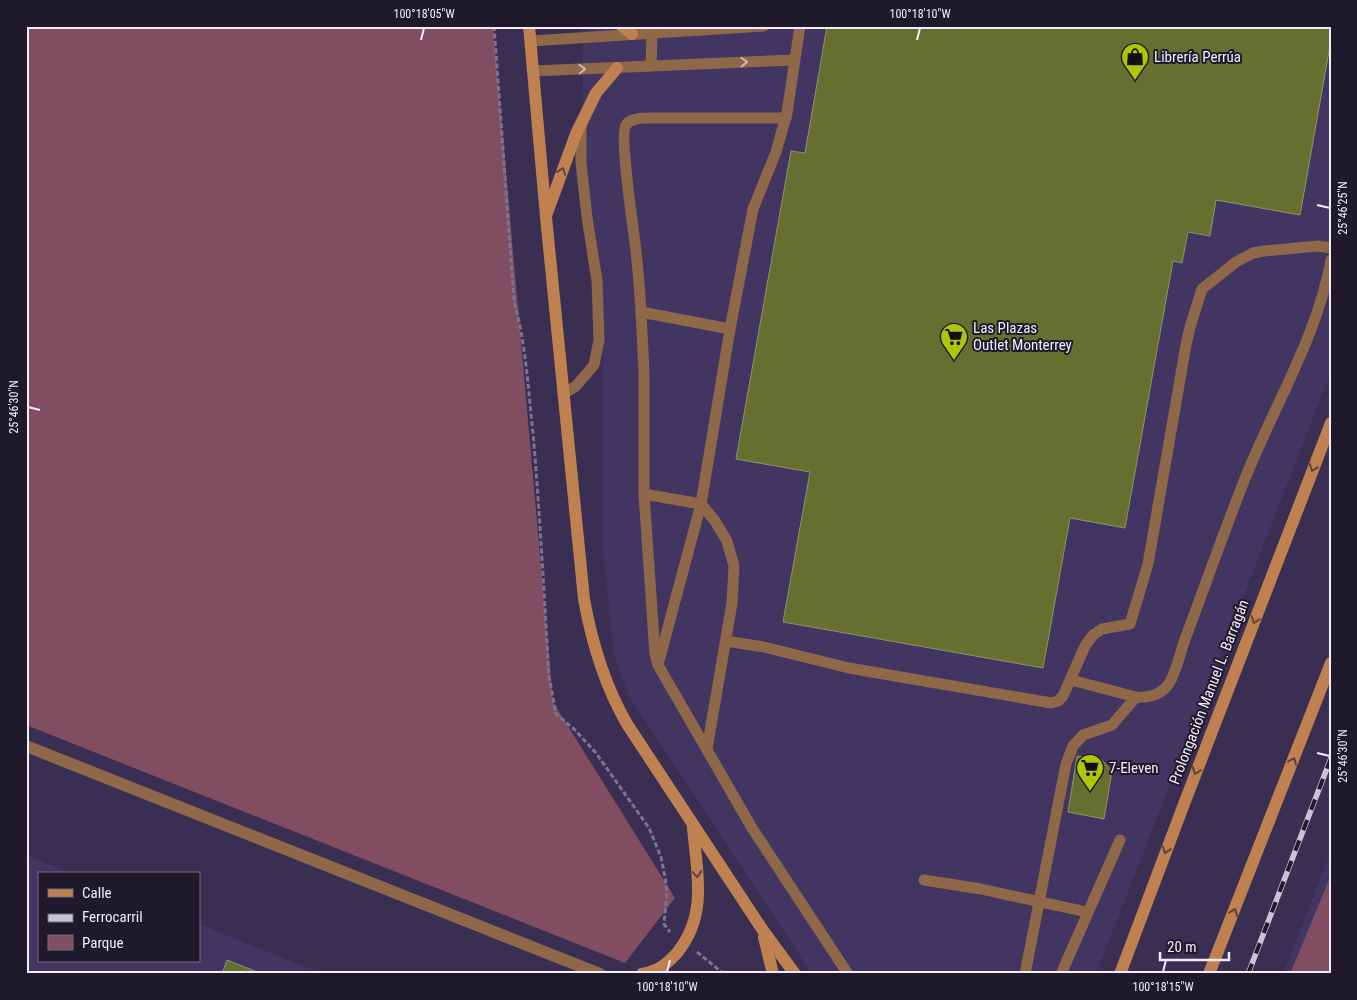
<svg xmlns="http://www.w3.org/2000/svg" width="1357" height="1000" viewBox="0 0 1357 1000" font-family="'Roboto Condensed',sans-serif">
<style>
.built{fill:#433561}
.green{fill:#804e60}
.building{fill:#657030;stroke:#8c9567}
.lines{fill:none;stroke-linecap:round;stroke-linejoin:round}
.path{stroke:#7d7490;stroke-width:3;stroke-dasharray:5 2.5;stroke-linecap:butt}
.lane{stroke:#8f6749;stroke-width:11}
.street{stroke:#8f6749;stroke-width:12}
.secondary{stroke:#c08151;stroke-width:12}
.rail-casing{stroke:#c9c3d6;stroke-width:5.5}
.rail{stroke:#1f1a2b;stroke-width:4;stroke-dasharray:11;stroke-linecap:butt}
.oneway{stroke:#cab7b4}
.oneway2{stroke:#5f433a}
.ticks{fill:none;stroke:#f1edfb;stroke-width:2}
.labels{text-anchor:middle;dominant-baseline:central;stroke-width:4;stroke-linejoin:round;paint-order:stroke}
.poi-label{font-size:15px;fill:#f1edfb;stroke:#1f1a2b;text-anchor:start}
.street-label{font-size:15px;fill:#f1edfb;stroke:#1f1a2b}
.neatline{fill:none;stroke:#f1edfb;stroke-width:2}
.ticks-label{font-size:12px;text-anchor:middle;fill:#f1edfb}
</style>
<rect width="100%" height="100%" fill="#3a2e53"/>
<g class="built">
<polygon points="582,26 1331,26 1331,372 1096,974 812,974 629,696 614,655 603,551 603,289 584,149"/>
<polygon points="1331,851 1331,974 1283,974"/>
<polygon points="26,855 73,874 39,874 39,961 199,961 199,924 322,974 26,974"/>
</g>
<g class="green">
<polygon points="26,26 493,26 553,702 675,898 625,963 26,725"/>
<polygon points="1331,875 1331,974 1290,974"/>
</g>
<g class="building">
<polygon points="827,26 1331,26 1331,40 1300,215 1216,200 1210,236 1188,232 1182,263 1173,261 1125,528 1070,518 1043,668 783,622 810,472 736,459 791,151 805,153"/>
<polygon points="1077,756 1102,760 1112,771 1104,819 1068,812"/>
<polygon points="227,960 262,974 222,974"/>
</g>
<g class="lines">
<g class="path">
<path d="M494,26L514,301C526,344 528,388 533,433C540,514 544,595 549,676L556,714L574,729L596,753L649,828L661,857L665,877L667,892L664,924L670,932"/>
<polyline points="697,952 724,974"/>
</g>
<g class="lane">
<polyline points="800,26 787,113 776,152 753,209 730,329 641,312 644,372 644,494 655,654 658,665 752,828 848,974"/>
<polyline points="531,41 764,26"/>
<polyline points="651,66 652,33"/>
<polyline points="533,71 794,60"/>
<path d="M641,312C640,292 638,271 636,251C634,233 619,135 626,125C631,117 647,118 655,118H786"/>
<polyline points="563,394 576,386 594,365 599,340 597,281 587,217 581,163 581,126"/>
<polyline points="644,494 701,504 715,521 727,541 734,566 732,603 707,749"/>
<polyline points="726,641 764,647 849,668 1051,703 1058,701 1063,696 1085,646 1093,635 1102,629 1130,624 1148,564 1186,345 1190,327 1202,289 1236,262 1253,253 1264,251 1318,246 1331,248"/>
<polyline points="659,661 701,504 730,329"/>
<path d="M1071,680L1136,697C1150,698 1164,694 1171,680C1178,666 1181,649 1187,634C1206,583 1224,532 1244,481C1272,410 1318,335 1331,260"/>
<polyline points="924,880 981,889 1087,912"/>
<polyline points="1025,974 1066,764 1073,746 1083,735 1112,725 1136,697"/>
<polyline points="1061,974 1120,840"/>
</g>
<polyline class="street" points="26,746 600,974"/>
<g class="secondary">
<path d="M529,26L546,217L584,599C592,644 604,684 627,724L762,929L795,974"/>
<polyline points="622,26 632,34"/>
<polyline points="547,213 576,134 596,93 617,68"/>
<polyline points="764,937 773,974"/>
<path d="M642,974C658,971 666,965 677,953C708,915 697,873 693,828"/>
<polyline points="1120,974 1184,804 1331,423"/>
<polyline points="1209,974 1331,663"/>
</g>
<defs>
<polyline id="rail" points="1248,974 1331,758"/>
</defs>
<use href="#rail" class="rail-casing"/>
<use href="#rail" class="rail"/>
</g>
<defs><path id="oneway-chevron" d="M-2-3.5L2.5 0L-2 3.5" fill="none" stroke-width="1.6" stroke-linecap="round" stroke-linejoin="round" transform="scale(1.25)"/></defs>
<g class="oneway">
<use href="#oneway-chevron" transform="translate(744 62) rotate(-2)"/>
<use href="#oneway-chevron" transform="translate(582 69) rotate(-2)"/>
</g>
<g class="oneway2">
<use href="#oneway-chevron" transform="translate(562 171) rotate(-70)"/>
<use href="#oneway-chevron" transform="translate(1313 468) rotate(111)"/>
<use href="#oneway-chevron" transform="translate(1255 620) rotate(111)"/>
<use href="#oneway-chevron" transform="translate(1293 761) rotate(-68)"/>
<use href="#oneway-chevron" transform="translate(1196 771) rotate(111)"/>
<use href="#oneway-chevron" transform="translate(1166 850) rotate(110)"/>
<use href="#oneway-chevron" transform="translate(697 874) rotate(85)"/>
<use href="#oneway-chevron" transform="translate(1234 912) rotate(-68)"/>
</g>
<path class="ticks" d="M421,40L424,28M917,40L920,28M1317,205L1330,208M28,407L40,410M1317,753L1330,756M667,972L670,960M1163,972L1166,960"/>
<defs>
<symbol id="shop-pin" viewBox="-11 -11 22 30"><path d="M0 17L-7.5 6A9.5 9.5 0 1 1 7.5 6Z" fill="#afc505" stroke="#1f1a2b"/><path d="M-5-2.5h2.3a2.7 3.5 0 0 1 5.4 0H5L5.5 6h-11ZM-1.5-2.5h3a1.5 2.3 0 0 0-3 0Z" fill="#111"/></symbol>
<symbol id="supermarket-pin" viewBox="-11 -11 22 30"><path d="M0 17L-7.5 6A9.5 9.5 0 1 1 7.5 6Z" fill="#afc505" stroke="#1f1a2b"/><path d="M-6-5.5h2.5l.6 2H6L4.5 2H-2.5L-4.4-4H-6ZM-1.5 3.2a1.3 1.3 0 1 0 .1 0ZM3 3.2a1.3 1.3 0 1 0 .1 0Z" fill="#111"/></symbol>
</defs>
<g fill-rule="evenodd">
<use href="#shop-pin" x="1119" y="41" width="32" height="43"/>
<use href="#supermarket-pin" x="938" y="321" width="32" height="43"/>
<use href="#supermarket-pin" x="1074" y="752" width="32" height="43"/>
</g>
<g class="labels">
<g class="poi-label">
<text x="1154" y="57">Librería Perrúa</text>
<text x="973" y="328">Las Plazas<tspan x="973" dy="17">Outlet Monterrey</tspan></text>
<text x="1109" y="768">7-Eleven</text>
</g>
<g class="street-label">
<text transform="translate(1209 692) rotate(-69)">Prolongación Manuel L. Barragán</text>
</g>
</g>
<rect width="1357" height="1000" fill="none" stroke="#1f1a2b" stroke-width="55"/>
<rect x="38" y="872" width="162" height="90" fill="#1f1a2b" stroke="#736e7e"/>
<rect x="48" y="889" width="25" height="8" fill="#c08151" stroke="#736e7e"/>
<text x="82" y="898" font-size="15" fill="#f1edfb">Calle</text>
<rect x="48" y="914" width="25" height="8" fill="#c9c3d6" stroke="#736e7e"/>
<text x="82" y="922" font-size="15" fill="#f1edfb">Ferrocarril</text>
<rect x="48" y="935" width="25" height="15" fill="#804e60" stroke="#736e7e"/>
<text x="82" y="948" font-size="15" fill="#f1edfb">Parque</text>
<path d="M1160 952v8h69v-8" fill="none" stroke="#f1edfb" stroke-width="2.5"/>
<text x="1167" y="952" font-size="15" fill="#f1edfb" stroke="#1f1a2b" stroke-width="4" paint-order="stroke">20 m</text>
<rect x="28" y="28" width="1302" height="944" class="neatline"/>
<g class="ticks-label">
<text x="424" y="18">100°18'05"W</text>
<text x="920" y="18">100°18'10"W</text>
<text transform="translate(1343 208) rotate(-90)" y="4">25°46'25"N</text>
<text transform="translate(14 407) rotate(-90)" y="4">25°46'30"N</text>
<text transform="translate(1343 756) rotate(-90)" y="4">25°46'30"N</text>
<text x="667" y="991">100°18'10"W</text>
<text x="1163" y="991">100°18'15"W</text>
</g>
</svg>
